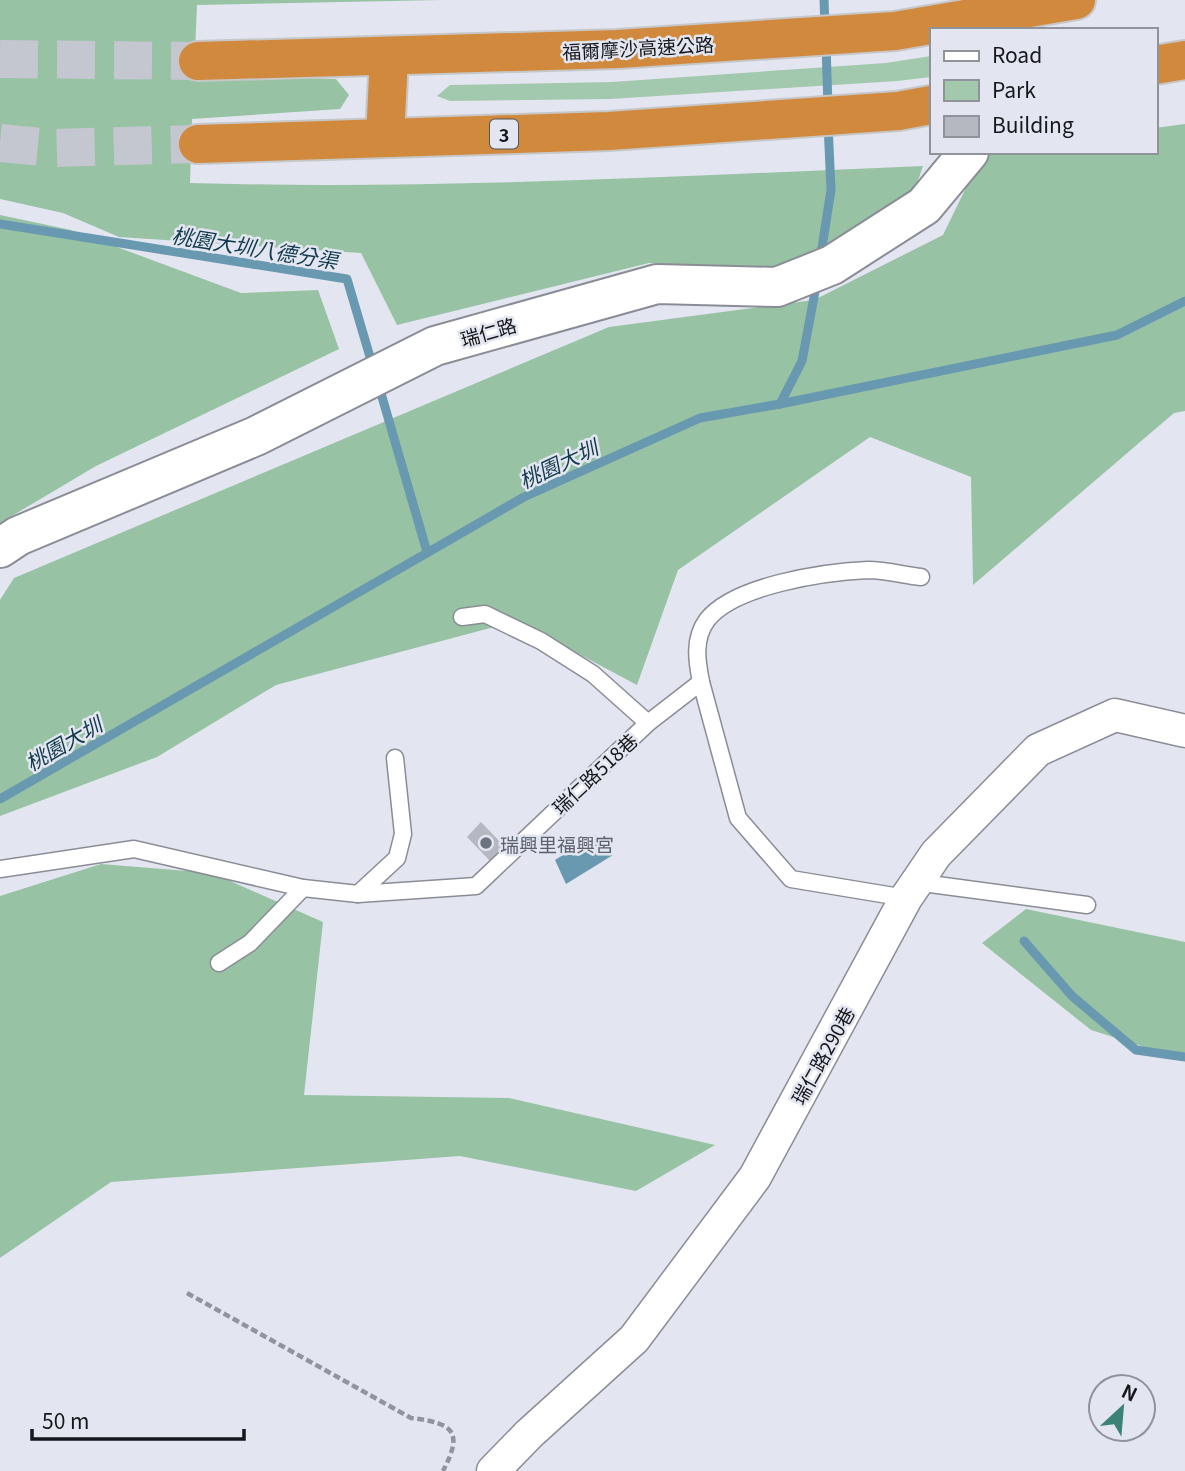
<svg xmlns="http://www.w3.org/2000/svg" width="1185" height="1471" viewBox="0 0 1185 1471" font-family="Georgia,'Noto Sans TC',serif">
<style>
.green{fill:#a2c8ae}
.forest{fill:#97c2a4}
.water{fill:#6899b0}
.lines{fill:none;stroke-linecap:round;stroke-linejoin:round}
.stream{stroke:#6899b0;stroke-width:9}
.building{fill:#b5b8c1}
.motorway-tunnel{stroke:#c4c7d0;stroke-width:38;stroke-dasharray:38 19;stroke-linecap:butt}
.service-casing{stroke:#8a8d96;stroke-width:19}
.minor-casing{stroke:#8a8d96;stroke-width:35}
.tertiary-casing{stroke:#8a8d96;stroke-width:42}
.motorway-casing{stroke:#c7c7c8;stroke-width:42}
.path{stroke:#91949b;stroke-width:4.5;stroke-dasharray:7 3.5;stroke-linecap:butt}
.service{stroke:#fff;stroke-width:16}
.minor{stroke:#fff;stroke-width:32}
.tertiary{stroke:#fff;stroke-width:38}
.motorway{stroke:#d0893d;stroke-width:38}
.worship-dot{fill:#6b7280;stroke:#e3e6f0;stroke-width:2.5}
.labels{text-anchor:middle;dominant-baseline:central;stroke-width:5;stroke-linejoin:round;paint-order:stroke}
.shield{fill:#e3e6f0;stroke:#53555a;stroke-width:2}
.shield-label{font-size:18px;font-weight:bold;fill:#15171a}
.street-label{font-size:19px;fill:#15171a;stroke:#e3e6f0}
.worship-label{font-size:19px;fill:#5b616d;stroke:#e3e6f0;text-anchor:start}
.water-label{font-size:21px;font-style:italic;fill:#113b4d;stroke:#e3e6f0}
</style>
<rect width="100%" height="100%" fill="#e3e6f0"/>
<polygon class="green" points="931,56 931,77 897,81 610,99 450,101 437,96 450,85 612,82 886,63"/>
<g class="forest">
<path d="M0,0H442L197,5L194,74L336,79L349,95L340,109L192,119L190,183C434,190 679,176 923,166L911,201L790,271L649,263L397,325L361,253L119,237L63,213L0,199Z"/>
<polygon points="1185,124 1185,411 1174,413 973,585 971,477 870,437 678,570 637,685 517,621 276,685 157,757 0,816 0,600 14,578 609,327 814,300 943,235 980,159 994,152 1155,152 1155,128"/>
<polygon points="0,215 71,230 241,293 318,290 339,349 96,466 0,523"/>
<polygon points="101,864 212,873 323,922 304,1095 509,1098 715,1145 636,1191 460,1156 111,1182 0,1258 0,896"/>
<polygon points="1026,909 1185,942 1185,1060 1091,1030 982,943"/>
</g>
<polygon class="water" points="595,835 609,844 613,855 566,884 555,860"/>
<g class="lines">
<g class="stream">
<polyline points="824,0 825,26"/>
<polyline points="826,44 828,107"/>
<polyline points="0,224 347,279 373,367"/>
<polyline points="820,260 831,190 828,124"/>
<polyline points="378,383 427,552"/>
<polyline points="780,404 802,361 817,281"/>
<polyline points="0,799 524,497 700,418 780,404 1117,335 1185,301"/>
<polyline points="1024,941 1072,996 1136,1050 1185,1057"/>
</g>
</g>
<polygon class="building" points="481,822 506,848 492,863 467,837"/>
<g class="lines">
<g class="motorway-tunnel">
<polyline points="0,59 198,61"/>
<polyline points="0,143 53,148 198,144"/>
</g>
<defs>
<g id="service">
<polyline points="462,617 485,614 541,641 593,674 648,723"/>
<path d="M701,682C697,662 693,639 707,620C734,585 825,572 868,570C885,570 904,575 921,577"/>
<polyline points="0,869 134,849 303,888 358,894 476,886 648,723 701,682 738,818 791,879 906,898"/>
<polyline points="915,882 1087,905"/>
<polyline points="358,894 397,858 403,834 395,758"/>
<polyline points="219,963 250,943 303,888"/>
</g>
<polyline id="minor" points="493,1471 529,1434 634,1339 755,1177 906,898 936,854 1038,750 1115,715 1185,731"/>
<polyline id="tertiary" points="0,548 18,536 256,436 435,346 657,284 777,287 832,265 924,206 969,152"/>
<g id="motorway">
<polyline points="198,61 618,49 895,31 1076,0"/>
<polyline points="1155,65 1185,60"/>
<polyline points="385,137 389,57"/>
<polyline points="198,144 609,131 898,111 931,105"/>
</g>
</defs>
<use href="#service" class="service-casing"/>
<use href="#minor" class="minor-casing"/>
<use href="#tertiary" class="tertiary-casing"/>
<use href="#motorway" class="motorway-casing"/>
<path class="path" d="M187,1293L411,1418C453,1423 464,1431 443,1471"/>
<use href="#service" class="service"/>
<use href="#minor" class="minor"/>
<use href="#tertiary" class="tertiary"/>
<use href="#motorway" class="motorway"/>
</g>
<circle class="worship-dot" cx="486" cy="843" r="7"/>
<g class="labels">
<rect class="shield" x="490" y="119.5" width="28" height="29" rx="5"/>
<g class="shield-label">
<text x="504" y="134">3</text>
</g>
<g class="street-label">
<text transform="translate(638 47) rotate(-3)">福爾摩沙高速公路</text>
<text transform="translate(488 331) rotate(-16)">瑞仁路</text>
<text transform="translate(594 773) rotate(-43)">瑞仁路518巷</text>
<text transform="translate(822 1055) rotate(-61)">瑞仁路290巷</text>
</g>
<g class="worship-label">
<text x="500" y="843">瑞興里福興宮</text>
</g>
<g class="water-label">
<text transform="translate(255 247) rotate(9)">桃園大圳八德分渠</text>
<text transform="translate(558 463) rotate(-25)">桃園大圳</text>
<text transform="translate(63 743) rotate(-30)">桃園大圳</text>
</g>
</g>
<rect x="930" y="28" width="228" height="126" fill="#e3e6f0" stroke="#91939a" stroke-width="2"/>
<rect x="944" y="51" width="35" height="10" fill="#ffffff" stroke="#91939a" stroke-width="2"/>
<text x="992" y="63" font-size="21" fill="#15171a">Road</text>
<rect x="944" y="80" width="35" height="21" fill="#a2c8ae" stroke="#91939a" stroke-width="2"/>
<text x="992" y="98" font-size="21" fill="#15171a">Park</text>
<rect x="944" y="116" width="35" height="21" fill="#b5b8c1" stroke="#91939a" stroke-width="2"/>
<text x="992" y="133" font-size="21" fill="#15171a">Building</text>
<g transform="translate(1122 1408) rotate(26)"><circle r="33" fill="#e3e6f0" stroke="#91939a" stroke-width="2"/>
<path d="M0-5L12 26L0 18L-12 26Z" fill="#3d8276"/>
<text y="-10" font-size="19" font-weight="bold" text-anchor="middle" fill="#15171a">N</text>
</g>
<path d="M32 1429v10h212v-10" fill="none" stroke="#15171a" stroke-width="3.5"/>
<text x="42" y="1429" font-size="21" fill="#15171a" stroke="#e3e6f0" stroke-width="5" paint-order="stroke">50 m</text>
</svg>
